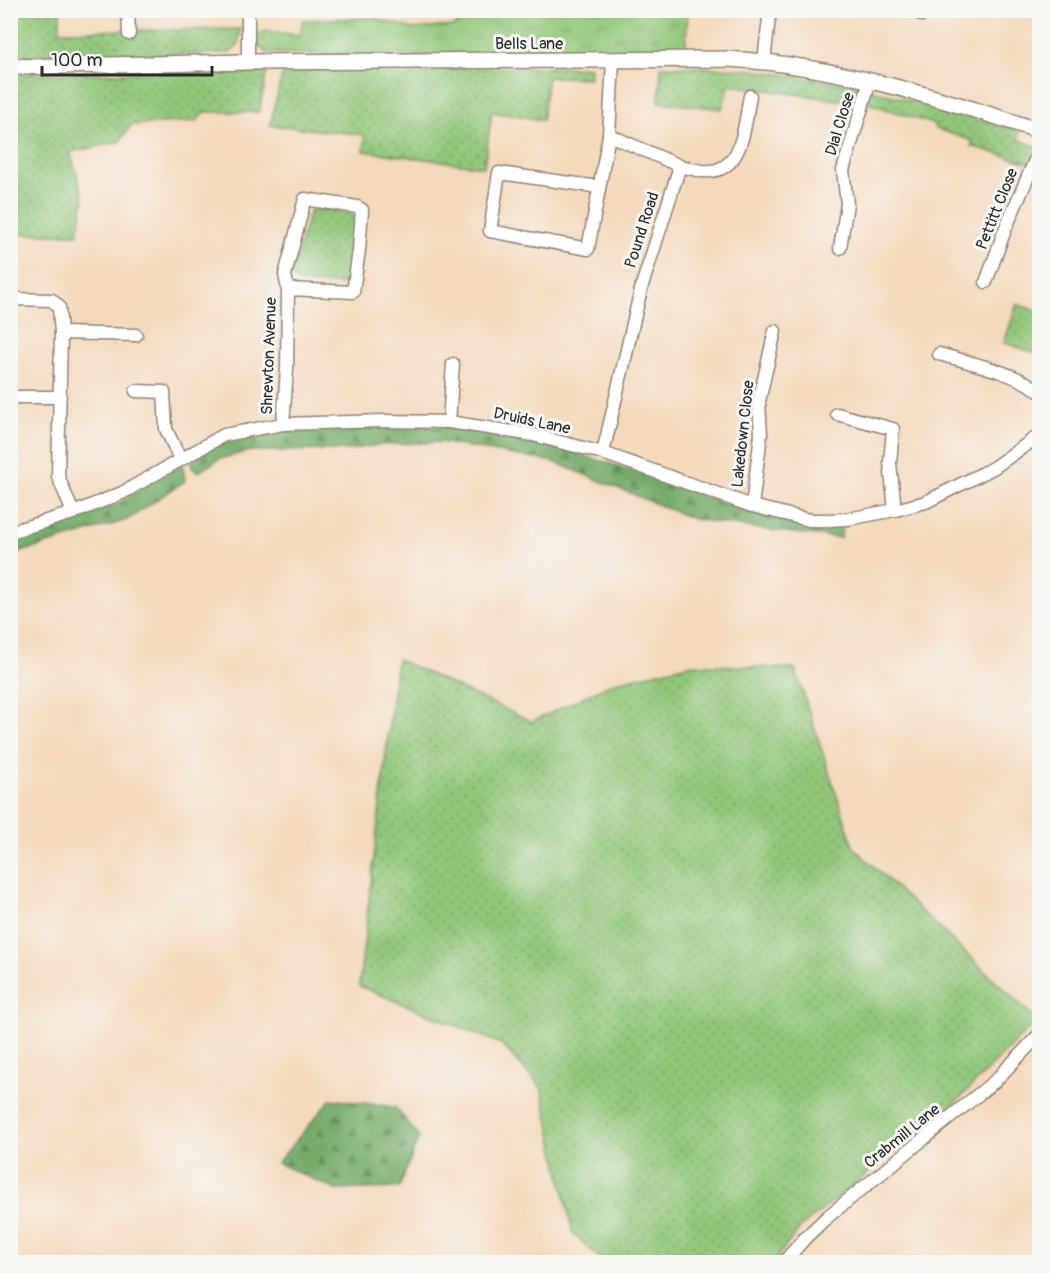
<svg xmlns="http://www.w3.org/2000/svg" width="1050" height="1273" viewBox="0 0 1050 1273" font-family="Pangolin,sans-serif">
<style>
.grass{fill:url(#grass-dots);stroke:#5e7852;stroke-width:1.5}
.forest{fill:url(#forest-firs);stroke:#506b4a;stroke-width:1.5}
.park{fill:url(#park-tufts);stroke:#5e7852;stroke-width:1.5}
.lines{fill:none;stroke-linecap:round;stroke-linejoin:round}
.minor-casing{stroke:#908274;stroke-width:15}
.tertiary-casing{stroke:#908274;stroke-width:18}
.minor{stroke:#fff;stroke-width:12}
.tertiary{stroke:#fff;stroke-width:15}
.labels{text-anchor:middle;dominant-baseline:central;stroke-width:6;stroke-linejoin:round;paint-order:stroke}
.street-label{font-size:16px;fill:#2b2b2b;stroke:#f6f6f2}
</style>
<defs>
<pattern id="grass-dots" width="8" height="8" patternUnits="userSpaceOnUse" patternTransform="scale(1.5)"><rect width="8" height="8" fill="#91c678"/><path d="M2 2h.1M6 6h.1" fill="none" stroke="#77a163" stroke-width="1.8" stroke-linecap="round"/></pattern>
<pattern id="forest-firs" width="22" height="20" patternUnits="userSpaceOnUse" patternTransform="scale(1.5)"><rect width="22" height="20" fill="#74ab68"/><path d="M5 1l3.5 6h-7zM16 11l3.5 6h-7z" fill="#5f8b56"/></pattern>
<pattern id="park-tufts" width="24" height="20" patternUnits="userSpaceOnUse" patternTransform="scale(1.5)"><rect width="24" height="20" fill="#91c678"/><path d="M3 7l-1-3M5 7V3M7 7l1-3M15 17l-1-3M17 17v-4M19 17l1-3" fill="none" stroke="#77a163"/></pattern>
</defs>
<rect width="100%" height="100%" fill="#f6f6f2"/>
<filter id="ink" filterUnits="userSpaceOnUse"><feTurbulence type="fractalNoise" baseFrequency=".0167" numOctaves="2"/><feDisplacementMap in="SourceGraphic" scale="12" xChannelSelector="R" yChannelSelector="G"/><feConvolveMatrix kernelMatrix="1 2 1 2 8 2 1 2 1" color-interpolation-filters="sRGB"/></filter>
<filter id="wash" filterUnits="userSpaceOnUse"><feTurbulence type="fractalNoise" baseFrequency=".008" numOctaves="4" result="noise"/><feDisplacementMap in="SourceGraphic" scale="24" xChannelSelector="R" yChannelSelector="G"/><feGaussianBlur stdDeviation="1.35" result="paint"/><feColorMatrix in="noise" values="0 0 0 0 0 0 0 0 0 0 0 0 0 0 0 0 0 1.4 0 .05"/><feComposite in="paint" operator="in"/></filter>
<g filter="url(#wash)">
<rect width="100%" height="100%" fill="#f4d9bc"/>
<g class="grass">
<polygon points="11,10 60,11 60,31 241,29 238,46 229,53 11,60"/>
<polygon points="661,66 744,69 850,84 1020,131 1018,139 1039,148 1039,166 971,146 973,141 934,128 936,125 874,105 729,85 722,109 659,102"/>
<polygon points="590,67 590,78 548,77 542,120 492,112 484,167 364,151 365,135 270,125 282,75 286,71"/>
<polygon points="267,72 259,112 204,112 197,121 131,125 119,142 70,152 84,199 78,234 11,234 10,74"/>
<polygon points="326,209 351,214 357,221 349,280 342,284 298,283 291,274 310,210"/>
<polygon points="1017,304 1039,312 1039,354 1004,343"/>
<polygon points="397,659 532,722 612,683 692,664 795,669 854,848 1037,1020 960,1098 800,1228 773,1262 605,1262 573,1234 541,1087 501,1044 359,986"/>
</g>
<g class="forest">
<polygon points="344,427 453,427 537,441 637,472 758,515 842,525 841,538 767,530 693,519 554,462 440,442 378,445 350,450 250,451 219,459 199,472 193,469 190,463 213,446 261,432"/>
<polygon points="183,464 185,481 127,520 11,555 11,537 112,507"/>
<polygon points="331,1099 395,1107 419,1137 399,1188 336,1190 277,1163"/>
</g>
<path class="park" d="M473,11H688L685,54L473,57L267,53C259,47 256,44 256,34L267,31L300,35L303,20L375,18L413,29L455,26Z"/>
</g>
<g filter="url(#ink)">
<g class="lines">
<defs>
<g id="minor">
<polyline points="128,10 129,34"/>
<polyline points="922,15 936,10"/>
<polyline points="764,61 770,10"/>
<polyline points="248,62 248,10"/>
<path d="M680,166C688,168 696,170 703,171C744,175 744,124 750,96"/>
<polyline points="599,187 499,173 490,231 588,249 609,135"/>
<polyline points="840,248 847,204 843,170 870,81"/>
<polyline points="986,282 1006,227 1040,149"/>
<polyline points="10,299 52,300 59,307 61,333 58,476 73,513"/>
<polyline points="61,333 136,335"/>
<path d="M939,354C967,362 1018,373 1040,392"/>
<polyline points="136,391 164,392 166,429 180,459"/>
<polyline points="10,397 59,397"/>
<polyline points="837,414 893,429 890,463 895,510"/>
<polyline points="449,422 453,364"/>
<polyline points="283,424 287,369 288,289 285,275 305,199 357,207 362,210 359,250 353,292 288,289"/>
<polyline points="603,453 641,289 680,166 609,135 613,61"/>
<polyline points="752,506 761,435 759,401 775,331"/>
<polyline points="10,532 73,513 122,493 224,435 283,424 384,421 449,422 533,435 603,453 752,506 809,520 828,520 848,519 895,510 926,502 993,468 1040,435"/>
<polyline points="784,1262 804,1239 826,1218 995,1081 1040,1034"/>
</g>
<path id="tertiary" d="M10,67L248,62L727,59C831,64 941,98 1040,131"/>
</defs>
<use href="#minor" class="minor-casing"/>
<use href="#tertiary" class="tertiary-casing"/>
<use href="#minor" class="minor"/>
<use href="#tertiary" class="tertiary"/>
</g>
</g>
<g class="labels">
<g class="street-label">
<text x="529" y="44">Bells Lane</text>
<text transform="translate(840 124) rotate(-73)">Dial Close</text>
<text transform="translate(997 209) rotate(-68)">Pettitt Close</text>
<text transform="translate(642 230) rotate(-72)">Pound Road</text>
<text transform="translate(269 356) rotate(-88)">Shrewton Avenue</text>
<text transform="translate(532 421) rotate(12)">Druids Lane</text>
<text transform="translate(743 434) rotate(-84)">Lakedown Close</text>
<text transform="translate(902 1136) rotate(-39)">Crabmill Lane</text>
</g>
</g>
<rect width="1050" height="1273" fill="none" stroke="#f6f6f2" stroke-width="36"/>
<path d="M42 66v9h170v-9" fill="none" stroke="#2b2b2b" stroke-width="3"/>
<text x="51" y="66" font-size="18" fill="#2b2b2b" stroke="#f6f6f2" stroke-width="4.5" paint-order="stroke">100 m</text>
</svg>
